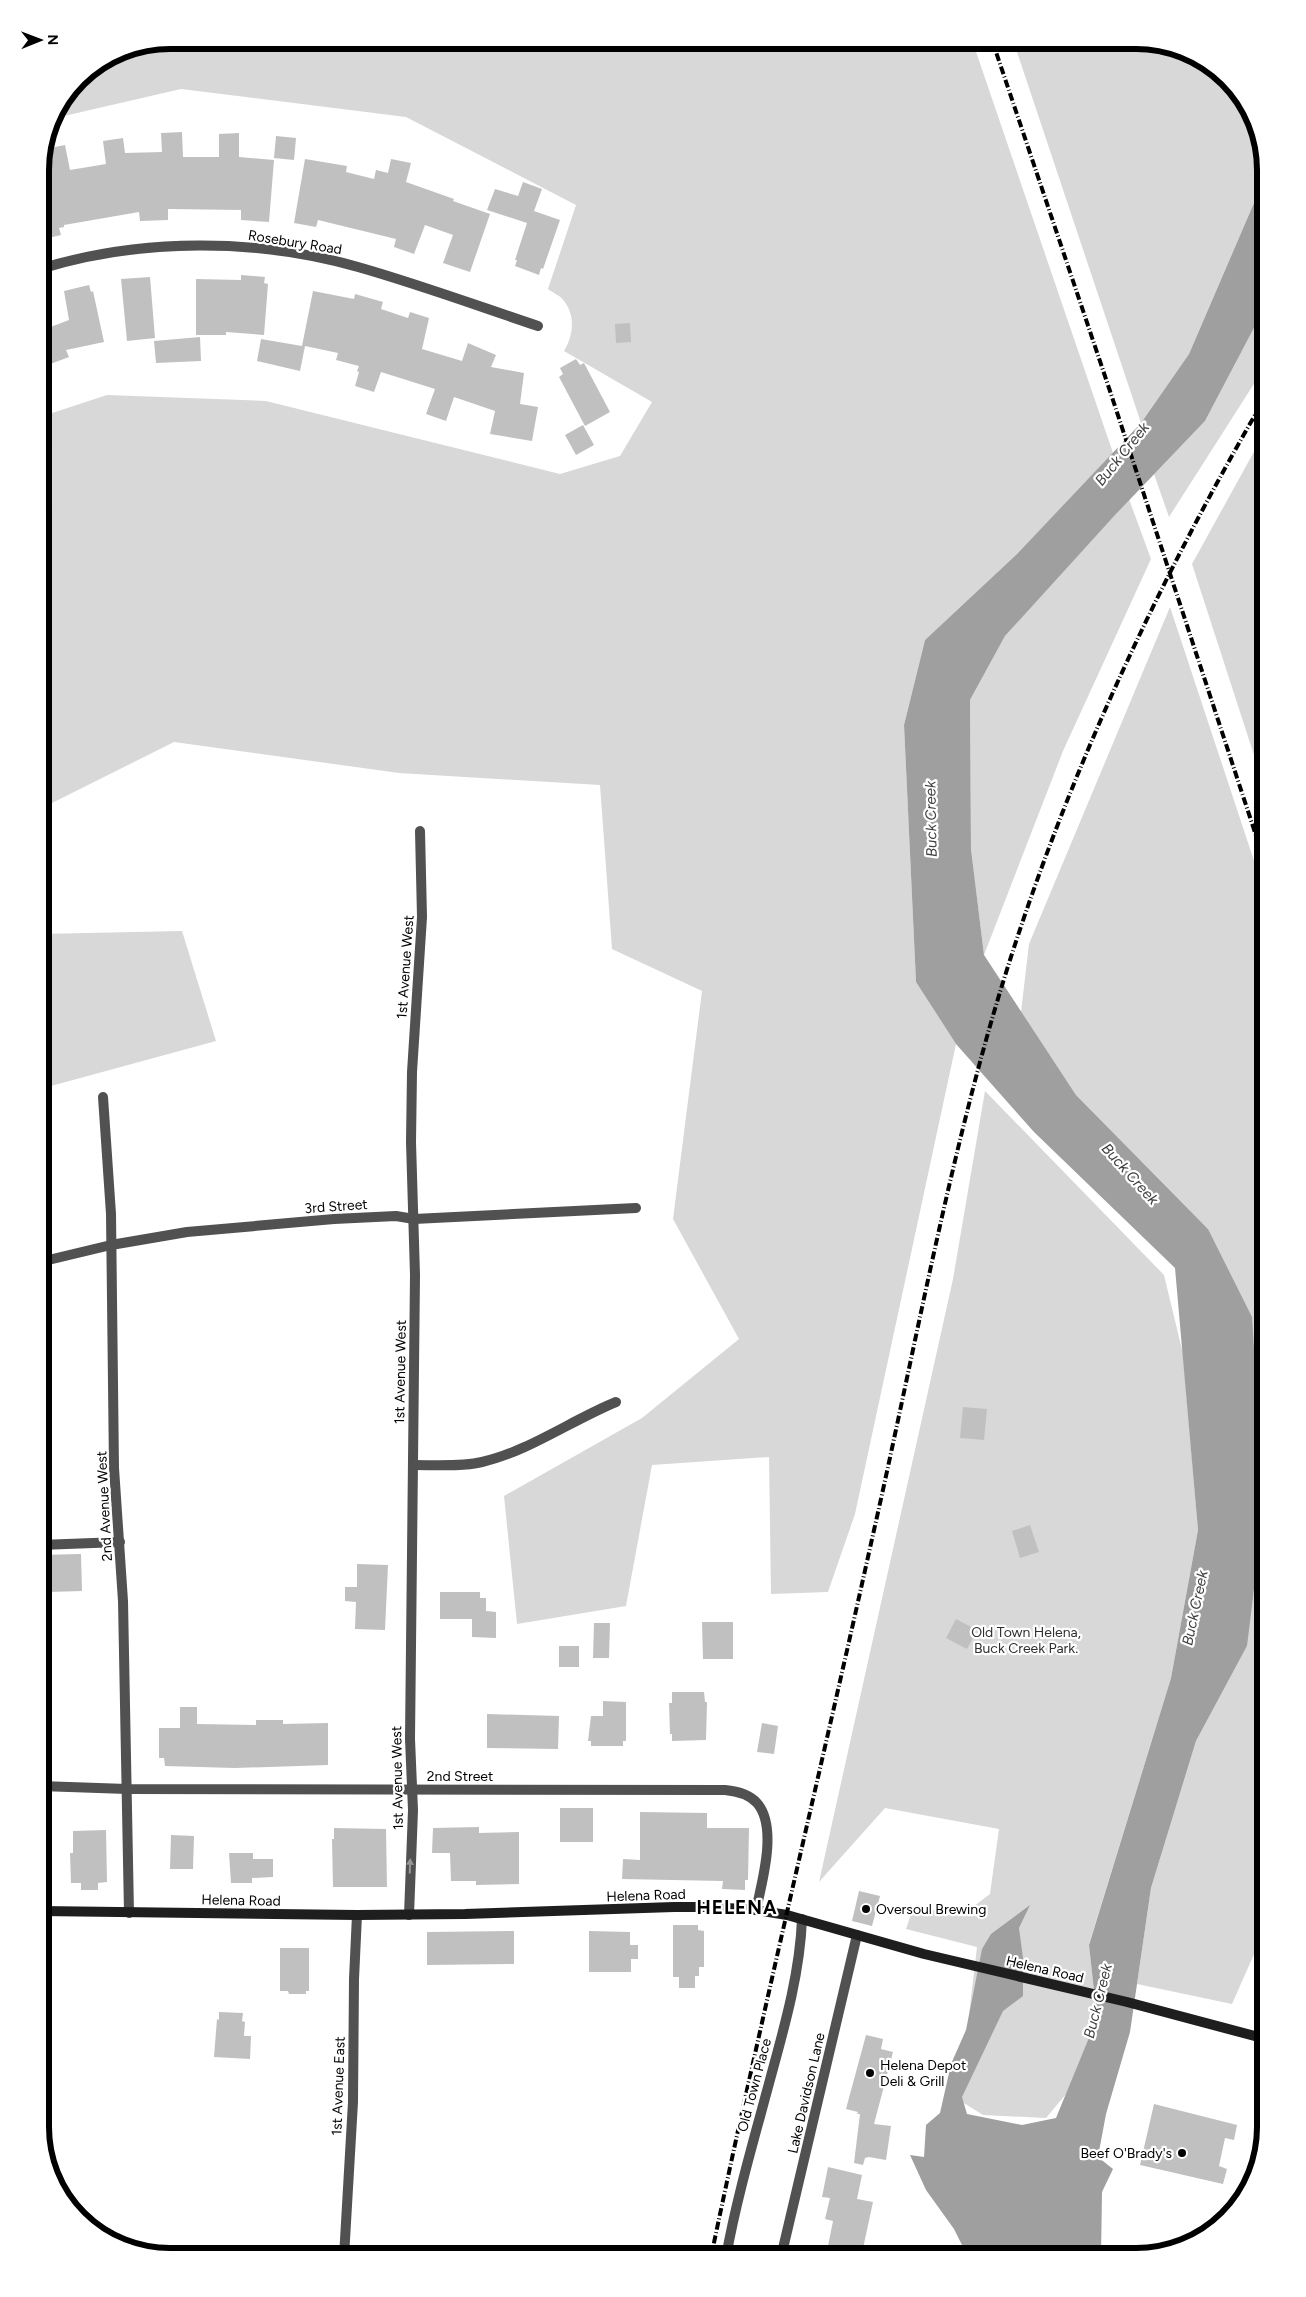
<svg xmlns="http://www.w3.org/2000/svg" width="1306" height="2297" viewBox="0 0 1306 2297" font-family="Figtree,sans-serif">
  <style>
    .green { fill: #d8d8d8 }
    .water { fill: #9f9f9f }
    .building { fill: #c0c0c0 }
    .lines { fill: none; stroke-linecap: round; stroke-linejoin: round }
    .street { stroke: #515151; stroke-width: 10 }
    .secondary { stroke: #1e1e1e; stroke-width: 10 }
    .rail { stroke: #000; stroke-width: 4; stroke-dasharray: 8 2.5 1 2.5; stroke-linecap: butt }
    .oneway { fill: #979797 }
    .poi-dot { fill: #000; stroke: #fff; stroke-width: 2 }
    .labels { text-anchor: middle; stroke-width: 4.5; stroke-linejoin: round; paint-order: stroke }
    .street-label { font-size: 14px; fill: #000; stroke: #fff }
    .park-label { font-size: 14px; fill: #2f2f2f; stroke: #fff }
    .poi-label { font-size: 14px; fill: #000; stroke: #fff; text-anchor: start }
    .water-label { font-size: 15px; font-style: italic; fill: #404040; stroke: #fff }
    .district-label { font-size: 19px; font-weight: bold; letter-spacing: 1px; fill: #000; stroke: #fff }
    .rim { fill: none; stroke: #000; stroke-width: 6 }
  </style>
  <rect width="100%" height="100%" fill="#fff"/>
  <g class="green">
    <path d="M170 40H972L1113 453 1017 554 925 640 904 725 916 982 956 1044 855 1514 828 1592 771 1594 769 1457 652 1465 626 1606 517 1624 504 1496 642 1418 739 1339 673 1219 702 991 612 949 600 785 399 773 174 742 40 809V417L107 395 266 401 560 474 620 456 652 402 564 351C573 336 576 316 564 301 561 296 553 293 548 289L576 205 406 117 181 89 51 119 78 78 120 50Z"/>
    <path d="M1013 40H1145L1209 62 1253 113 1266 175 1189 354 1141 423Z"/>
    <path d="M1266 305V365L1169 517 1154 474 1205 421Z"/>
    <path d="M1266 430V792L1192 564Z"/>
    <path d="M1129 499 1151 559 1063 751 984 955 971 849 970 700 1005 636Z"/>
    <path d="M1170 607 1266 897V1927L1232 2004 1137 1984 1151 1888 1196 1741 1247 1646 1208 1229 1076 1095 1021 1012 1029 944Z"/>
    <path d="M182 931 216 1041 40 1089V934Z"/>
    <path d="M985 1091 1164 1275 1183 1354 1198 1530 1171 1678 1089 1944 1097 2018 1066 2094 1046 2118 983 2115 959 2100 977 1947 906 1929 913 1908 965 1913 990 1894 999 1829 885 1808 819 1882 953 1279Z"/>
  </g>
  <path class="water" d="M1266 175V305L1205 421 1115 515 1005 636 970 700 971 849 984 955 1076 1095 1208 1229 1252 1317 1264 1507 1247 1646 1196 1741 1151 1888 1130 2032 1106 2114 1098 2157 1113 2169 1102 2192 1101 2257H968L954 2229 926 2190 910 2155 924 2157 926 2125 940 2113 951 2064 966 2030 982 1949 991 1934 1030 1905 1019 1928 1023 1958V1996L1003 2011 962 2097 967 2114 1022 2125 1056 2118 1097 2018 1089 1945 1171 1678 1198 1530 1175 1268 1034 1132 956 1044 916 982 904 725 925 640 1017 554 1141 423 1189 354Z"/>
  <g class="building">
    <path d="M182 132 183 157H219V134L239 133V157L274 160 269 222 241 220V210L168 209V220L140 221 139 212 64 225V227L59 228 61 235 44 239 40 226V176L50 174 45 149 65 145 70 170 106 164 103 141 123 138 125 153 162 152 161 133Z"/>
    <path d="M276 136 296 138 294 160 274 158Z"/>
    <path d="M305 159 347 166 346 172 374 179 376 170 388 173 391 159 411 163 406 182 454 199 453 201 490 214 470 272 443 263 453 235 425 225 414 254 394 247 396 239 318 220 316 227 294 223Z"/>
    <path d="M523 182 542 189 534 211 560 220 543 269 541 268 539 275 515 266 517 260H515L527 223 487 210 495 189 518 196Z"/>
    <path d="M241 275 265 277 264 283 268 284 264 335 226 332V335H196V279L241 280Z"/>
    <path d="M150 277 155 338 127 341 121 279Z"/>
    <path d="M89 285 91 292 93 291 104 342 66 350 69 357 40 368V331L69 320 64 291Z"/>
    <path d="M313 291 354 299 355 294 383 302 381 309 408 318 410 312 429 318 422 349 462 361 468 343 496 355 491 367 524 373 520 404 538 407 532 441 490 434 495 411 454 397 446 421 426 414 435 389 381 372 374 392 355 386 359 372 357 371 359 366 336 360 338 353 305 346 300 371 257 361 261 339 302 346Z"/>
    <path d="M630 323 631 342 616 343 615 324Z"/>
    <path d="M200 337 201 361 156 363 154 341Z"/>
    <path d="M576 359 580 365 584 363 610 412 585 426 559 377 563 374 560 368Z"/>
    <path d="M583 425 594 445 576 455 565 435Z"/>
    <path d="M963 1407 987 1409 984 1440 960 1438Z"/>
    <path d="M1030 1525 1039 1552 1020 1558 1012 1531Z"/>
    <path d="M81 1554 82 1591 48 1592V1584L40 1585V1555Z"/>
    <path d="M357 1564 388 1565 385 1630 355 1629 356 1602 345 1601V1587H357Z"/>
    <path d="M440 1592H480V1598H486V1611L496 1612V1638L472 1637V1619H440Z"/>
    <path d="M956 1619 977 1630 967 1649 946 1638Z"/>
    <path d="M702 1622H733V1659H703Z"/>
    <path d="M594 1623H610L609 1658H593Z"/>
    <rect x="559" y="1646" width="20" height="21"/>
    <path d="M672 1692H704L705 1702H707L706 1740 672 1741V1734H670L669 1703H672Z"/>
    <path d="M603 1701 626 1702V1741H623V1746H591V1741H588L591 1716H603Z"/>
    <path d="M180 1707H197V1724L256 1725V1720H283V1724L328 1723V1765L235 1768 165 1766 164 1758H159V1728H180Z"/>
    <path d="M487 1714 559 1716 558 1749 487 1748Z"/>
    <path d="M762 1723 778 1726 774 1754 757 1752Z"/>
    <rect x="560" y="1808" width="33" height="34"/>
    <path d="M640 1812 707 1813V1828H749L748 1880H745V1890L722 1889 723 1881 622 1879 623 1859 640 1860Z"/>
    <path d="M479 1827V1833L519 1832V1884L476 1885V1881H451L450 1853H432L433 1828Z"/>
    <path d="M334 1828 386 1829 387 1887H333L332 1839H334Z"/>
    <path d="M106 1830 107 1882 98 1883V1890H81V1883H71L70 1853H73V1831Z"/>
    <path d="M171 1835 194 1836 193 1869H170Z"/>
    <path d="M229 1853H253V1859H273V1877L252 1878V1883H231Z"/>
    <path d="M859 1891 880 1896 872 1926 852 1921Z"/>
    <path d="M673 1925H698V1930L704 1931V1967H699V1976H695V1988H679V1977H673Z"/>
    <path d="M514 1931V1964L427 1965V1932Z"/>
    <path d="M589 1931 630 1932V1945H638V1959H631V1972H589Z"/>
    <path d="M280 1948H309V1991H306V1994H289L288 1991H280Z"/>
    <path d="M219 2012 243 2013 242 2021 245 2022 244 2036H251L250 2059 214 2057 217 2019 219 2020Z"/>
    <path d="M866 2035 883 2039 881 2049 893 2052 874 2124 891 2126 886 2160 869 2157 865 2158 863 2165 854 2163 860 2114H857L858 2112 846 2109Z"/>
    <path d="M1154 2104 1237 2125 1234 2140 1225 2138 1219 2166 1227 2169 1223 2184 1140 2165Z"/>
    <path d="M828 2167 862 2175 857 2199 873 2202 862 2253 828 2246 833 2221 825 2219 830 2198 822 2197Z"/>
  </g>
  <g class="lines">
    <g class="street">
      <path d="M40 269C140 238 257 238 358 267 418 284 478 306 538 326"/>
      <path d="M103 1097 111 1214 114 1468 123 1601 129 1913"/>
      <path d="M40 1262 111 1245 187 1232 334 1219 396 1216 414 1219 636 1208"/>
      <path d="M413 1465C436 1465 460 1467 482 1462 527 1452 572 1420 616 1402"/>
      <path d="M40 1545 120 1542"/>
      <path d="M40 1786 127 1789 725 1790C736 1791 749 1794 757 1803 778 1827 762 1882 756 1910"/>
      <path d="M409 1915 413 1810 410 1739 415 1275 411 1142 412 1072 422 917 420 831"/>
      <path d="M344 2257 353 2102 354 1979 357 1915"/>
      <path d="M726 2257C737 2196 755 2136 771 2076 785 2025 800 1972 802 1919"/>
      <path d="M781 2257 857 1935"/>
    </g>
    <path class="secondary" d="M40 1911 357 1915 465 1914 674 1907H713L756 1910 787 1915 924 1954 1127 2002 1266 2039"/>
    <g class="rail">
      <path d="M992 40 1110 391 1266 866"/>
      <path d="M711 2257C761 2017 819 1778 872 1539 909 1376 939 1212 983 1051 1046 821 1146 602 1266 396"/>
    </g>
  </g>
  <defs><path id="oneway-solid" d="M-6-.8H1V-3.2L6.5 0L1 3.2V.8H-6Z" transform="scale(1.25)"/></defs>
  <use class="oneway" href="#oneway-solid" transform="translate(410 1866) rotate(-88)"/>
  <g class="poi-dot">
    <circle cx="866" cy="1909" r="5"/>
    <circle cx="870" cy="2073" r="5"/>
    <circle cx="1182" cy="2153" r="5"/>
  </g>
  <g class="labels">
    <g class="street-label">
      <text transform="translate(295 242) rotate(9)" y="5">Rosebury Road</text>
      <text transform="translate(405 967) rotate(-86)" y="5">1st Avenue West</text>
      <text transform="translate(336 1206) rotate(-4)" y="5">3rd Street</text>
      <text transform="translate(400 1372) rotate(-89)" y="5">1st Avenue West</text>
      <text transform="translate(104 1506) rotate(-93)" y="5">2nd Avenue West</text>
      <text x="460" y="1781">2nd Street</text>
      <text transform="translate(397 1778) rotate(-91)" y="5">1st Avenue West</text>
      <text transform="translate(646 1895) rotate(-2)" y="5">Helena Road</text>
      <text transform="translate(241 1900) rotate(1)" y="5">Helena Road</text>
      <text transform="translate(1045 1969) rotate(13)" y="5">Helena Road</text>
      <text transform="translate(754 2085) rotate(-75)" y="5">Old Town Place</text>
      <text transform="translate(338 2086) rotate(-88)" y="5">1st Avenue East</text>
      <text transform="translate(806 2093) rotate(-77)" y="5">Lake Davidson Lane</text>
    </g>
    <g class="park-label">
      <text x="1026" y="1637">Old Town Helena,<tspan x="1026" dy="16">Buck Creek Park.</tspan></text>
    </g>
    <g class="poi-label">
      <text x="876" y="1914">Oversoul Brewing</text>
      <text x="880" y="2070">Helena Depot<tspan x="880" dy="16">Deli &amp; Grill</tspan></text>
      <text x="1172" y="2158" text-anchor="end">Beef O'Brady's</text>
    </g>
    <g class="water-label">
      <text transform="translate(1122 454) rotate(-51)" y="5">Buck Creek</text>
      <text transform="translate(931 819) rotate(-91)" y="5">Buck Creek</text>
      <text transform="translate(1130 1174) rotate(48)" y="5">Buck Creek</text>
      <text transform="translate(1195 1608) rotate(-78)" y="5">Buck Creek</text>
      <text transform="translate(1098 2001) rotate(-76)" y="5">Buck Creek</text>
    </g>
    <g class="district-label">
      <text x="737" y="1914">HELENA</text>
    </g>
  </g>
  <path d="M0 0H1306V2297H0ZM170 49H1136A121 121 0 0 1 1257 170V2127A121 121 0 0 1 1136 2248H170A121 121 0 0 1 49 2127V170A121 121 0 0 1 170 49Z" fill="#fff" fill-rule="evenodd"/>
  <path class="rim" d="M170 49H1136A121 121 0 0 1 1257 170V2127A121 121 0 0 1 1136 2248H170A121 121 0 0 1 49 2127V170A121 121 0 0 1 170 49Z"/>
  <g transform="translate(40 40) rotate(89)" stroke="#ffffff" stroke-width="4" paint-order="stroke">
  <path d="M0-4L9 19L0 12L-9 19Z" fill="#000000"/>
  <text y="-8" font-size="14" font-weight="bold" text-anchor="middle" fill="#000000">N</text>
  </g>
</svg>
